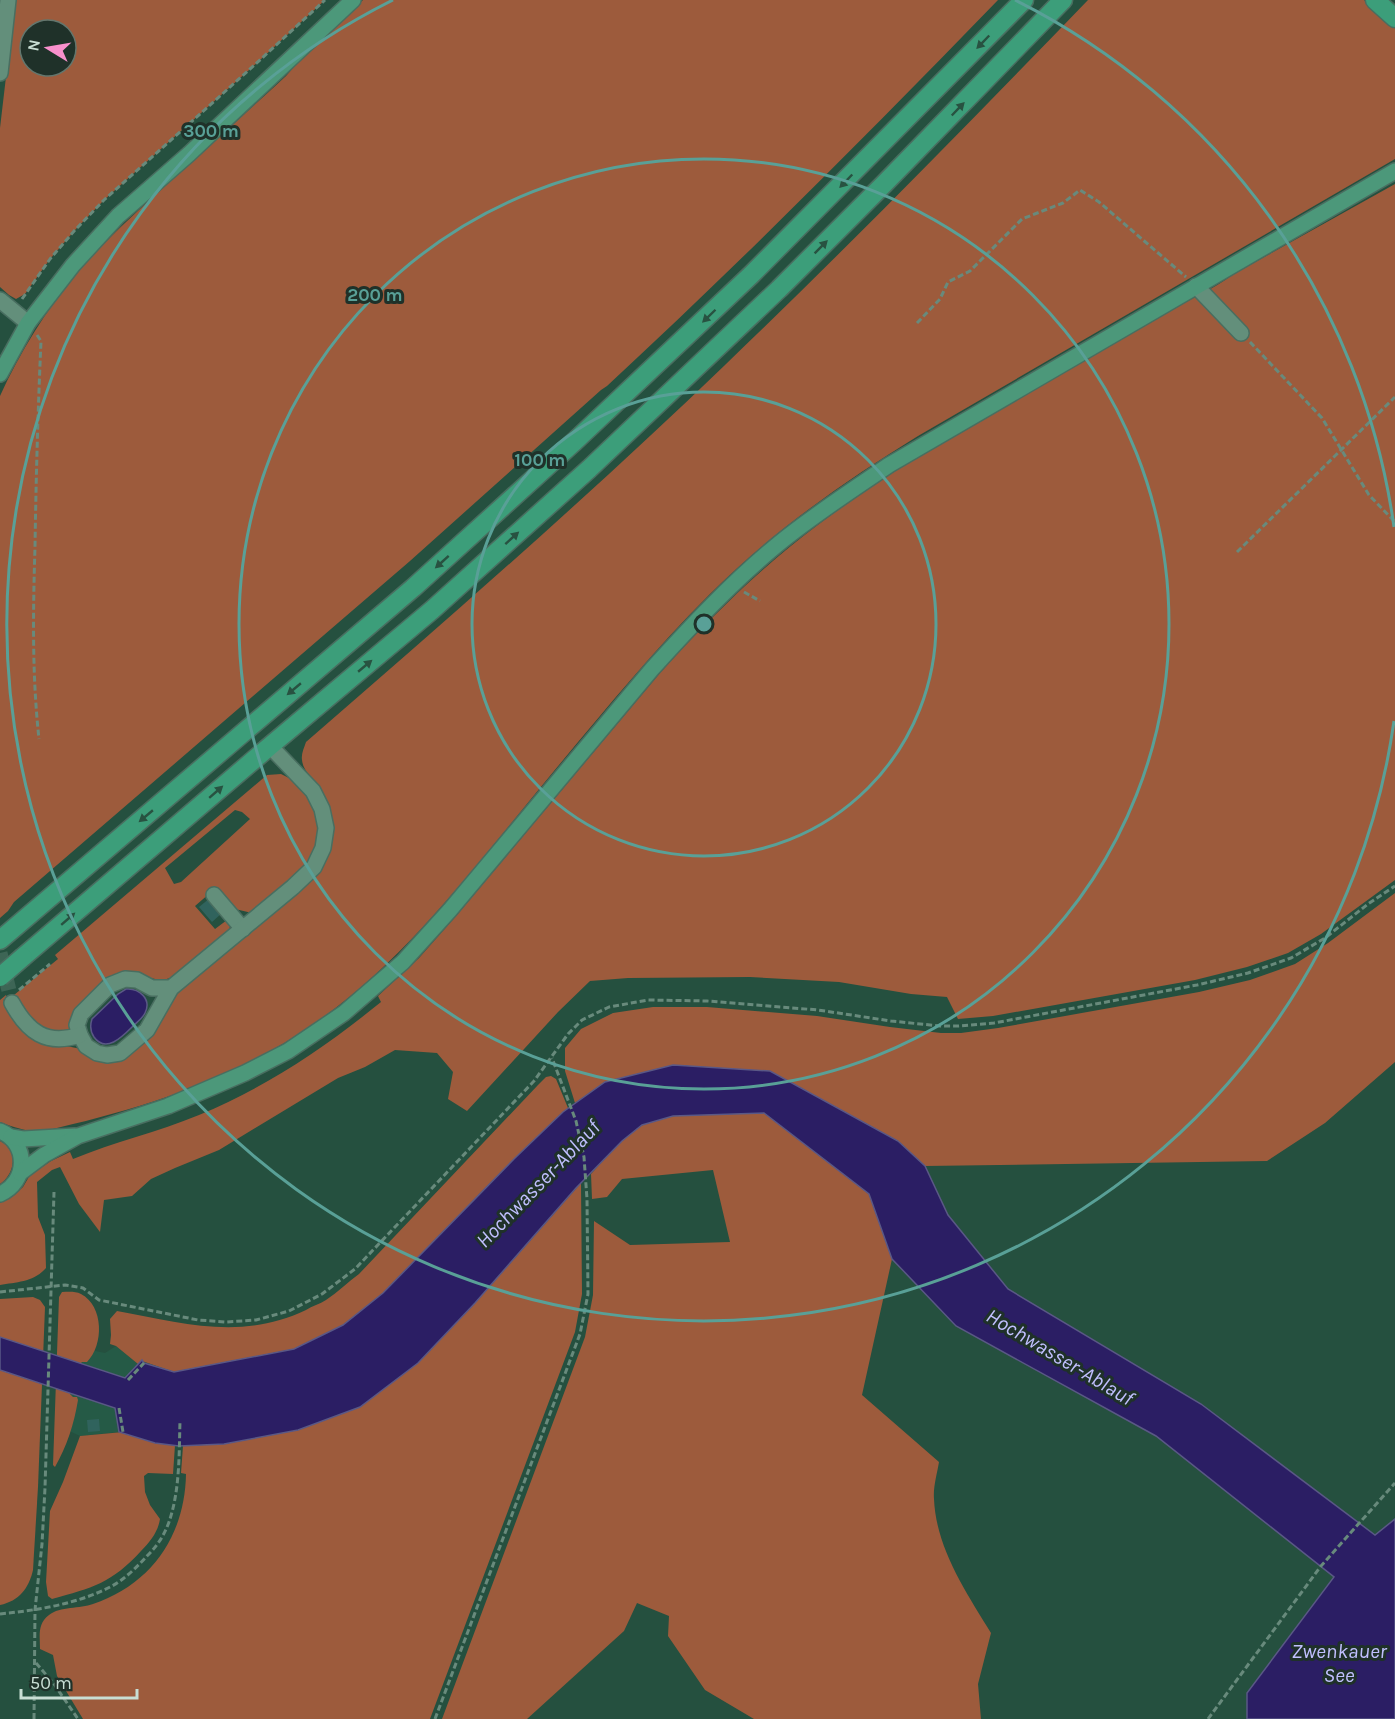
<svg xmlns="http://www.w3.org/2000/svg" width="1395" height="1719" viewBox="0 0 1395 1719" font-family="Karla,sans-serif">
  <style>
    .built { fill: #255a46 }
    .green { fill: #9d5b3c; fill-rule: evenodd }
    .water { fill: #2b1e64; stroke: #5a5886; stroke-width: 1.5 }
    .building { fill: #30635d }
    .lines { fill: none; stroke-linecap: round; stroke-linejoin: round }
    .minor-tunnel { stroke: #3d6555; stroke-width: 15; stroke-dasharray: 15 8; stroke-linecap: butt }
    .minor-casing { stroke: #496e60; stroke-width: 18 }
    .major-casing { stroke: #496e60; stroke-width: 18 }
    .highway-casing { stroke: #496e60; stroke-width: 21 }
    .path { stroke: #688a7c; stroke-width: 3; stroke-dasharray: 6 3; stroke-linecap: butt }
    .minor { stroke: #638f7b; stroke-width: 15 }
    .major { stroke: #4c987a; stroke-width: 15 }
    .highway { stroke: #3c9e7a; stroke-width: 18 }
    .highway-bridge-casing { stroke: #496e60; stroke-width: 21; stroke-linecap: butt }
    .highway-bridge { stroke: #3c9e7a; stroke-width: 18 }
    .oneway { fill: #285241 }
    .ring { fill: none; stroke: #59a097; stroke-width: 3 }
    .labels { text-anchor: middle; stroke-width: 6; stroke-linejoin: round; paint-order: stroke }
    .water-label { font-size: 21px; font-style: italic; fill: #c0bffe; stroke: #1f3129 }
    .centre { fill: #59a097; stroke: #1f3129; stroke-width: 3 }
    .ring-label { font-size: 18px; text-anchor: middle; font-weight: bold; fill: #59a097; stroke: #1f3129; stroke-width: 6; stroke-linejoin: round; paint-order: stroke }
  </style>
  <rect width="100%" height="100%" fill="#25503f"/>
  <path class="built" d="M116 1346 138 1364 125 1378 115 1408 119 1432 80 1436 67 1430 68 1393 78 1362 91 1350 105 1353Z"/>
  <g class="green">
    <path d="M15 0H325L249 70 104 200 75 230 50 259 25 294 16 299 9 295 0 287V128ZM30 30H66V66H30Z"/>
    <path d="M363 0H998C870 132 741 262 607 386L601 390 410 561 14 902 8 911 0 918V396C20 352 46 310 77 273 105 240 137 212 168 183 207 148 247 112 286 76L300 60Z"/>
    <path d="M1088 0H1364L1395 28V159L918 436C843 482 772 532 709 595 654 650 604 711 554 771 480 860 410 957 314 1024 231 1081 142 1109 44 1131 27 1132 16 1128 0 1122V1000L6 995 14 1018 47 1042 81 1049 114 1061 175 991 318 874C337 848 338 813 319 787 313 779 303 771 302 760 301 754 304 748 306 742 448 619 590 495 725 365 849 246 969 123 1088 0Z"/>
    <path d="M1395 184V880L1321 934 1288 953 1247 967 1195 980 993 1016 958 1019 947 997 911 994 839 982 750 977 628 978 590 981 558 1012 467 1111 448 1099 453 1072 437 1053 395 1050 365 1067 338 1078 219 1150 175 1168 151 1179 132 1196 104 1200 100 1232 79 1204 60 1167 52 1170 37 1182 38 1217 45 1235 46 1268C34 1282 17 1282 0 1285V1203L13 1196 23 1187 30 1175 51 1161 70 1152 73 1159C114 1142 158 1132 199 1115 268 1086 323 1049 381 1002L378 996 419 958 456 916 660 673C709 619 760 568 819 524 893 467 978 422 1059 375 1098 352 1138 330 1177 307 1196 296 1215 288 1232 275Z"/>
    <path d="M281 774 299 783 311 798 317 812 320 828 317 846 308 863 252 913 235 909 217 887 195 906 215 929 227 920 230 926 229 933 173 977C167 979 161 981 155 979 138 975 128 966 110 977 94 987 78 1035 57 1034 54 1034 51 1032 48 1031 29 1024 23 1013 14 995L58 959 55 955 267 775ZM235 810 242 812 250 819 181 882 174 884 165 868Z"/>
    <path d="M1395 893V1062L1325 1123 1267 1161 925 1166 898 1141 769 1071 605 1082 575 1103 565 1071V1048L581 1029 613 1013 653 1007H707L817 1016 890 1027 941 1033H961L998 1028 1199 992 1250 980 1295 964 1328 943Z"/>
    <path d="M551 1076 556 1079 568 1108 514 1159 383 1293 343 1325 294 1349 174 1372 142 1361 138 1364 116 1346 110 1344 111 1335 110 1319 117 1311C183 1323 241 1341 306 1310 312 1306 320 1304 326 1300 338 1292 348 1282 359 1274L538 1085 546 1077Z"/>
    <path d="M764 1113 869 1194 892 1259 862 1395 939 1462C937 1474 933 1487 934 1499 936 1548 966 1592 991 1633L978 1684 981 1719H754L705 1690 668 1636 669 1616 637 1603 624 1631 527 1719H442L585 1337 593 1295 594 1221 630 1245 730 1242 713 1170 622 1179 607 1197 592 1199 591 1174C606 1158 622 1137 641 1126 667 1110 733 1114 764 1113Z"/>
    <path d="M0 1141C19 1150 15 1174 0 1184Z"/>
    <path d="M581 1183 582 1294 575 1332 430 1719H83L57 1676 53 1655 40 1649C40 1636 37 1624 49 1615 60 1606 80 1609 93 1604 152 1584 185 1535 186 1474L181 1473 183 1446 224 1444 298 1430 418 1363 475 1303Z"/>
    <path d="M62 1292C68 1292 75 1291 81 1294 104 1306 104 1345 87 1362H82L79 1365 70 1394 73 1397H77L78 1400C74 1424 67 1446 55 1467L53 1465 59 1297Z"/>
    <path d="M33 1297 40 1300 45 1307 38 1487 33 1570C29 1588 19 1601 0 1605V1299Z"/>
    <path d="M123 1432 155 1443 175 1445 173 1474 148 1473 144 1476 145 1492 150 1505 160 1519C158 1532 150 1542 141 1551 112 1583 92 1588 52 1599L48 1596 46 1582 50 1511 63 1482 80 1436Z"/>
  </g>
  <g class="water">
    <path d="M126 989C139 988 152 999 145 1013 143 1018 137 1022 133 1026 123 1036 106 1054 94 1037 90 1031 90 1025 92 1019L118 994Z"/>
    <path d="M673 1065 770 1071 898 1141 925 1166 948 1215 1008 1289 1201 1404 1375 1535 1395 1519V1719H1247V1693L1334 1577 1156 1436 956 1326 892 1259 869 1194 764 1113 673 1116 642 1125 622 1141 576 1188 475 1303 418 1363 360 1407 298 1430 224 1444 179 1446 155 1443 119 1432 115 1408 0 1370V1337L125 1378 142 1360 144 1363 174 1372 294 1349 343 1325 383 1293 514 1159 563 1112 605 1082Z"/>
  </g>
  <g class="building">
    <path d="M210 898 222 913 212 922 199 907Z"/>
    <path d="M99 1419 100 1431 88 1432 87 1420Z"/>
  </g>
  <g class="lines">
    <path class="minor-tunnel" d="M0 953 12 1003"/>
    <defs>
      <g id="minor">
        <path d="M0 73 8 0"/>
        <path d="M1196 286 1241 333"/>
        <path d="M0 300 28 323"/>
        <path d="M214 895 243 929"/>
        <path d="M171 988 147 1030 120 1053 107 1055 97 1053 86 1046 80 1035 77 1025 81 1014 110 985 125 979 137 980 152 988H171L293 887 314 867 323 848 326 828 322 809 313 791 270 746"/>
        <path d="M12 1003C28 1032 46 1046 80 1035"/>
      </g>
      <g id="major">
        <path d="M0 374 28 323 73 265 118 216 189 154 353 0"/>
        <path d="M0 1131C29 1143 28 1182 0 1194"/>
        <path d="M11 1137 23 1139 75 1136"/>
        <path d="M20 1173 44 1155 78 1136 168 1106 245 1073 288 1051 344 1013 403 962 450 910 652 669C691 626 732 582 777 545 812 516 851 491 889 465L1395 171"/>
      </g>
      <g id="highway">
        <path d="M1375 0 1395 18"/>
        <path d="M0 940 413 588 574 442 751 275 1024 0"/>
        <path d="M23 957 270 746 432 610 589 469 779 289 884 184 1063 0"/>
      </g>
    </defs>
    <use href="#minor" class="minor-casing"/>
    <use href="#major" class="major-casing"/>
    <use href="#highway" class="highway-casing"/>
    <g class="path">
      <path d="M22 299 50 259 75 230 104 200 249 70 325 0"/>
      <path d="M917 323 940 299 948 282 970 271 1022 219 1063 203 1080 190 1099 202 1186 277"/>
      <path d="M37 335 41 341C38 409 36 478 35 547 33 611 32 675 39 739"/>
      <path d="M1250 342 1322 418 1369 495 1395 522"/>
      <path d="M1237 552 1395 397"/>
      <path d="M744 592 760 601"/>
      <path d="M19 990 50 964"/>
      <path d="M0 1292 65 1285 83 1288 99 1300 198 1320 226 1322 256 1320 289 1311 322 1294 355 1269 534 1081 568 1034 582 1020 609 1007 648 1000 707 1001 818 1010 891 1021 940 1026H959L994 1023 1197 985 1248 973 1291 958 1325 938 1368 904 1395 886"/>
      <path d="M128 1380 144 1363"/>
      <path d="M119 1408 123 1432"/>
      <path d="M0 1614C38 1610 78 1604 112 1586 125 1579 137 1567 147 1556 157 1546 164 1536 169 1522 180 1490 179 1454 180 1421"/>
      <path d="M36 1663 54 1684 78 1719"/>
      <path d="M34 1719 35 1610 42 1544 45 1488 54 1192"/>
      <path d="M435 1719 580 1334 588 1294 587 1199 584 1157 576 1121 552 1058"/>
      <path d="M1208 1719 1321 1566 1395 1483"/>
    </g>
    <use href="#minor" class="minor"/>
    <use href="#major" class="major"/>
    <use href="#highway" class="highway"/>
    <defs>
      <path id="highway-bridge" d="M0 977 23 957"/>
    </defs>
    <use href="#highway-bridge" class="highway-bridge-casing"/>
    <use href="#highway-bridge" class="highway-bridge"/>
  </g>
  <defs><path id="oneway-solid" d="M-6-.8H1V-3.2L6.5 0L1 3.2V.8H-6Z" transform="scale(1.5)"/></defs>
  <g class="oneway">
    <use href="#oneway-solid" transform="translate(983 42) rotate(134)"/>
    <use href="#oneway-solid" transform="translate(958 109) rotate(-46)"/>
    <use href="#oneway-solid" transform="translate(846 181) rotate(134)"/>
    <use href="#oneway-solid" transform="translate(821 247) rotate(-45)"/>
    <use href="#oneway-solid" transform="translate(709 316) rotate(136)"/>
    <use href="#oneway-solid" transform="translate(512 538) rotate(-42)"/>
    <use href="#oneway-solid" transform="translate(442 562) rotate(138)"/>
    <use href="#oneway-solid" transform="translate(365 666) rotate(-40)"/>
    <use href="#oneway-solid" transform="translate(294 689) rotate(140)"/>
    <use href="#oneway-solid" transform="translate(216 792) rotate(-41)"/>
    <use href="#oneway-solid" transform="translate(146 816) rotate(140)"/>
    <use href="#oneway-solid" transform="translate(68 919) rotate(-41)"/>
  </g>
  <g class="ring">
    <circle cx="704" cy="624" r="232"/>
    <circle cx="704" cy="624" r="465"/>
    <path d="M1394 721A697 697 0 1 1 393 0M1015 0A697 697 0 0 1 1394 527"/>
  </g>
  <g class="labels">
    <g class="water-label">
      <text transform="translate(538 1184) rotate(-46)" y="7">Hochwasser-Ablauf</text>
      <text transform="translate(1060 1357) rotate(31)" y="7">Hochwasser-Ablauf</text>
      <text x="1339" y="1658">Zwenkauer<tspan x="1339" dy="24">See</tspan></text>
    </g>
  </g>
  <circle cx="704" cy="624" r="9" class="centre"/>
  <g class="ring-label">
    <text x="211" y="137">300 m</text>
    <text x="375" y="301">200 m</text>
    <text x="540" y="466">100 m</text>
  </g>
  <g transform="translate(48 48) rotate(281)"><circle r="28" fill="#1f3129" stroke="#63766d" stroke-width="1.5"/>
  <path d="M0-4.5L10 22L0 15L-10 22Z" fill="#f890cc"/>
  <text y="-9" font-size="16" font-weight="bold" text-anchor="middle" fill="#c8ded4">N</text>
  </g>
  <path d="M21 1689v9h116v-9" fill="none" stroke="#c8ded4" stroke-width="3"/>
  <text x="30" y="1689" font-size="18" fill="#c8ded4" stroke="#1f3129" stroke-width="4.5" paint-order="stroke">50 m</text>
</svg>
